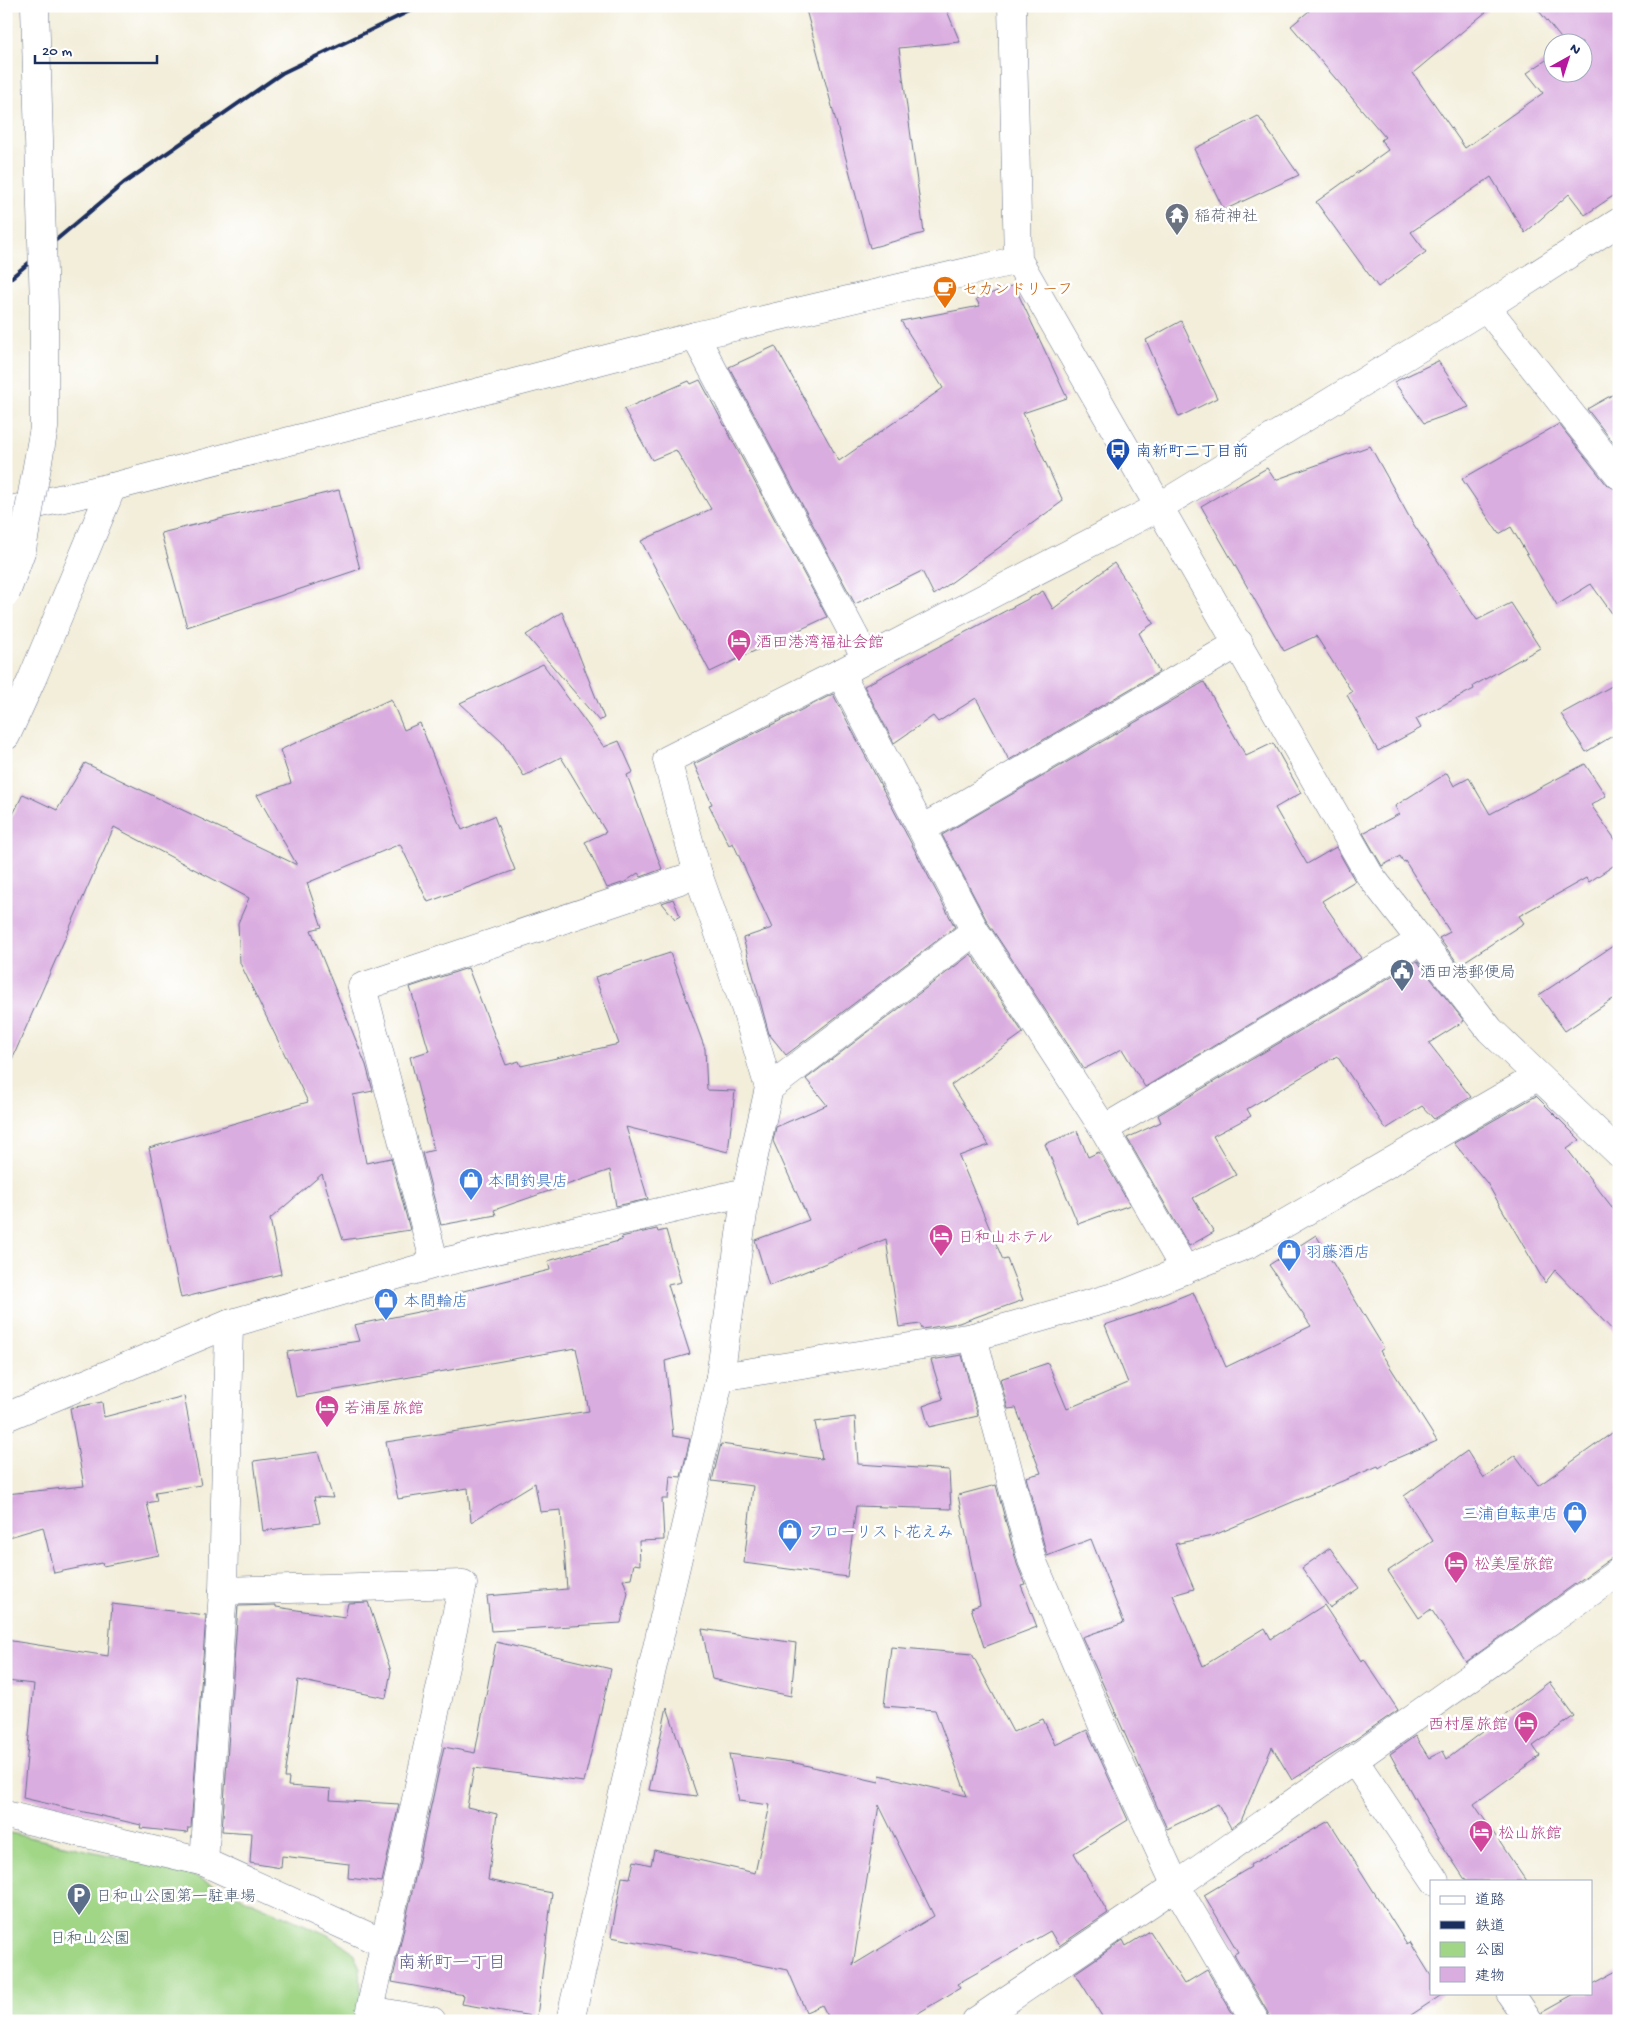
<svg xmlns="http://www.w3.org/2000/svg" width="1625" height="2027" viewBox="0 0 1625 2027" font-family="'Gochi Hand','Klee One',sans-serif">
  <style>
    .green { fill: #a1d687; stroke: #5e8272 }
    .building { fill: #daade0; fill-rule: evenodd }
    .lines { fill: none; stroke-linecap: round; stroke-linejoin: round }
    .minor-casing { stroke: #677289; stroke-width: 29 }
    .path { stroke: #677289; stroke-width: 3; stroke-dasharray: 1 4; stroke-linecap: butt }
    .minor { stroke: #fff; stroke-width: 28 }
    .rail { stroke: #1b2f5e; stroke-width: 4 }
    .minor-bridge-casing { stroke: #677289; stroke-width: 29; stroke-linecap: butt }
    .minor-bridge { stroke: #fff; stroke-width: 28 }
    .labels { text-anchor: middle; stroke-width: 5; stroke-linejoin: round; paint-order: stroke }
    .worship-label { font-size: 16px; fill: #5b616d; stroke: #fff; text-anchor: start }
    .food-label { font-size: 16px; fill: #c56008; stroke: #fff; text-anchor: start }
    .transit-label { font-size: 16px; fill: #164399; stroke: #fff; text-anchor: start }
    .hotel-label { font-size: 16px; fill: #b23c85; stroke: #fff; text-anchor: start }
    .service-label { font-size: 16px; fill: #4e5e75; stroke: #fff; text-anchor: start }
    .shop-label { font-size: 16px; fill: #366cbe; stroke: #fff; text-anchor: start }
    .park-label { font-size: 16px; fill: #43616a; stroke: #fff }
    .neighbourhood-label { font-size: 18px; fill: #5e5b8c; stroke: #fff }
  </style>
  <rect width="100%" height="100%" fill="#fff"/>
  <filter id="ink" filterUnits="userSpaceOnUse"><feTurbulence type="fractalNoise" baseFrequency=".02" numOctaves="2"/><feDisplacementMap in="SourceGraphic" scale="10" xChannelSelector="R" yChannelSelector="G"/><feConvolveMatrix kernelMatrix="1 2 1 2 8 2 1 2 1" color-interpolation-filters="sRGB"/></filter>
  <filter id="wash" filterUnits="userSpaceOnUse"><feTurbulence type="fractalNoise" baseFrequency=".0096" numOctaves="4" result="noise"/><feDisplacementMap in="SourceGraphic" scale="20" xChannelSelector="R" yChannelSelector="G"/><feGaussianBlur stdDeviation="1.12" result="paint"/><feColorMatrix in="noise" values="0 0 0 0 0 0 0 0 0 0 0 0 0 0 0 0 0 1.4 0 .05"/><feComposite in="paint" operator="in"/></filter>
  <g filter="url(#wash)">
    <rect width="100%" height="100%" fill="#f3eeda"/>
    <path class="green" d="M6 1832 184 1872 328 1935 352 1951 360 1968 362 2021H6Z"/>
    <g id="blocks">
      <g class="building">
        <path d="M805 6H945L960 42 899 48 924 233 870 248Z"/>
        <path d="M1315 6H1493L1413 73 1465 148 1543 93 1527 73 1552 56V72H1582V42H1564L1535 6H1619V192L1585 215 1569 194 1525 233 1491 177 1411 232 1426 252 1378 287 1316 202 1388 150 1381 140 1385 137 1291 26Z"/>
        <path d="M1258 116 1299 175 1224 210 1194 149Z"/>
        <path d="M1014 285 1067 398 1023 413 1063 501 934 595 922 571 855 604 729 367 775 346 839 461 943 388 901 321 980 306 976 299Z"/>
        <path d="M1181 321 1217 398 1179 417 1146 340Z"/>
        <path d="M1438 361 1469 407 1424 423 1394 382Z"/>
        <path d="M700 380 827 617 710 672 641 541 711 509 676 450 652 460 624 409 689 381 691 384Z"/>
        <path d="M1619 391V450L1587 409Z"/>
        <path d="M1559 424 1607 485 1619 490V623L1591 584 1557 605 1511 527 1499 534 1462 479Z"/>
        <path d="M1370 446 1412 522 1477 620 1511 603 1540 648 1473 686 1474 689 1416 719 1421 728 1378 751 1347 695 1352 692 1316 636 1284 651 1201 506 1267 468 1275 480Z"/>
        <path d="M339 490 360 569 187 627 161 533Z"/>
        <path d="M1114 563 1154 623 1139 633 1159 672 1009 760 976 698 938 722 933 716 894 743 864 686 1043 591 1053 609Z"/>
        <path d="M562 612 604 718 599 721 526 635Z"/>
        <path d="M543 664 604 747 619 741 633 772 627 775 662 869 641 877 638 873 625 882 607 888 585 842 606 832 561 757 524 776 502 742 460 703Z"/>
        <path d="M1204 682 1246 756 1273 743 1301 793 1275 808 1307 864 1336 847 1355 881 1322 901 1361 958 1145 1087 1122 1049 1084 1069 988 923 942 835Z"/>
        <path d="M1619 682V732L1586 752 1561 714Z"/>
        <path d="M833 694 955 927 786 1055 769 1034 743 938 772 928 733 843 729 845 709 805 712 804 694 764Z"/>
        <path d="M391 699 404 730 420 723 462 830 494 816 515 870 428 902 400 844 307 883 322 927 311 930 366 1065 373 1091 353 1095 366 1163 391 1158 410 1230 343 1240 322 1174 270 1219 281 1274 181 1298 149 1148 308 1102 240 963 238 923 249 898 114 827 6 1073V829L23 794 57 810 85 763 297 865 257 795 291 783 280 750Z"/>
        <path d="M1585 764 1606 796 1591 805 1619 845V862L1589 882 1586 878 1519 916 1524 923 1459 965 1439 938 1450 932 1405 861 1403 862 1400 856 1382 866 1363 833 1399 814 1395 806 1447 773 1454 786 1469 778 1490 814Z"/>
        <path d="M673 899 680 916 675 919 662 903Z"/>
        <path d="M1619 942V995L1565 1031 1539 995Z"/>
        <path d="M670 953 705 1049 707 1090 735 1091 728 1152 626 1127 648 1199 616 1206 610 1170 494 1210 496 1215 441 1225 422 1153 434 1150 410 1057 429 1051 410 987 468 968 506 1065 519 1061 521 1066 619 1044 595 977Z"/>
        <path d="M971 954 1023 1033 951 1085 989 1145 959 1156 1003 1260 1007 1259 1023 1300 959 1323 922 1329 920 1324 899 1327 886 1239 769 1286 755 1240 809 1220 773 1141 776 1127 827 1105 806 1079Z"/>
        <path d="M1417 961 1464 1021 1429 1043 1471 1097 1434 1119 1422 1106 1386 1129 1337 1056 1247 1109 1251 1116 1213 1136 1236 1175 1193 1198 1214 1232 1189 1246 1127 1138 1161 1122 1158 1115Z"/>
        <path d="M1536 1096 1580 1140 1567 1149 1619 1216V1337L1555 1270 1545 1283 1487 1183 1454 1143Z"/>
        <path d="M1077 1131 1088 1157 1099 1152 1130 1205 1078 1224 1045 1144Z"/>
        <path d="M657 1229 658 1232 666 1230 681 1282 668 1285 690 1354 665 1361 673 1436 690 1439 681 1477 670 1476 668 1499H662L664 1540 639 1541 640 1565 634 1564 631 1578 623 1579 628 1593 621 1623 491 1631 487 1596 567 1589 561 1510 540 1512 535 1483 471 1522 468 1488 398 1499 386 1442 589 1411 576 1348 296 1397 287 1352 359 1341 354 1325 457 1304 455 1293 550 1270 548 1261 622 1240 621 1237Z"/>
        <path d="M1316 1235 1384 1348 1380 1351 1437 1441 1388 1462 1379 1468 1378 1466 1212 1536 1175 1544 1194 1589 1173 1595 1203 1666 1265 1628 1271 1639 1324 1605 1361 1661 1364 1659 1398 1710 1340 1750 1292 1780 1272 1747 1241 1821 1231 1828 1218 1804 1167 1829 1082 1637 1124 1623 1091 1539 1047 1556 1026 1477 1041 1473 1016 1408 1008 1409 1000 1379 1048 1363 1067 1409 1128 1383 1105 1325 1149 1310 1193 1292 1226 1367 1311 1326 1269 1265Z"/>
        <path d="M962 1355 978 1416 929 1427 923 1406 943 1399 931 1360Z"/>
        <path d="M184 1396 201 1485 155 1492 157 1501 147 1503 159 1555 103 1566 102 1563 54 1573 43 1527 6 1538V1494L84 1486 70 1408 102 1402 104 1417Z"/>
        <path d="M855 1417 858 1464 949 1470 951 1509 856 1506 847 1577 744 1563 753 1486 712 1481 721 1444 822 1459 815 1422Z"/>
        <path d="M1619 1428V1556L1610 1559 1466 1662 1431 1609 1419 1618 1388 1571 1433 1541 1404 1496 1467 1451 1484 1478 1515 1455 1538 1486Z"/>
        <path d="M318 1452 333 1498 314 1497 320 1523 263 1531 254 1461Z"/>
        <path d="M996 1485 1017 1564 1025 1584 1021 1585 1037 1627 984 1647 971 1608 980 1605 958 1495Z"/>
        <path d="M1330 1548 1359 1588 1330 1608 1302 1568Z"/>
        <path d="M368 1602 391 1671 386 1698 298 1680 285 1778H289L288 1786 331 1789 330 1800 399 1804 382 1882 348 1878 349 1864 282 1856 281 1868 250 1863 252 1833 222 1831 238 1606 276 1605V1607L345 1617 348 1603Z"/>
        <path d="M112 1604 206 1615 191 1828H188L187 1833 140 1828 141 1825 23 1798 34 1684 6 1681V1640L108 1656Z"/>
        <path d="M702 1629 796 1643 791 1696 712 1679Z"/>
        <path d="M496 1642 611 1669 584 1782 474 1768 467 1807 497 1814 488 1880 552 1893 537 2017 462 2004 464 1995 392 1982 444 1747 475 1753Z"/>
        <path d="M891 1647 972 1654 1013 1732 1043 1719 1055 1745 1087 1730 1128 1820 1074 1853 1108 1913 1059 1946 1050 1931 957 1984 960 1988 905 2021H830L822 2005 806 2012 788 1970 611 1937 622 1877 630 1878 634 1861 651 1865 654 1850 755 1873 770 1805 739 1801 729 1754 791 1762 879 1782 880 1775 967 1796 935 1710 884 1706ZM879 1805 934 1916 853 1965Z"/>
        <path d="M1549 1682 1574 1716 1533 1746 1540 1756 1474 1804 1526 1881H1466L1431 1828 1390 1754 1415 1736 1429 1758 1443 1751 1447 1759Z"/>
        <path d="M667 1707 697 1796 649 1790Z"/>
        <path d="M1329 1821 1407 1944 1410 1942 1431 1976V1993L1443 1994 1402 2021H1271L1268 2013 1234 1954 1238 1952 1204 1895 1251 1867 1250 1865Z"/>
        <path d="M1150 1931 1184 1984 1207 1970 1237 2021H1105L1075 1973 1123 1940 1126 1946Z"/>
        <path d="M1619 1970V2021H1544L1542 2012 1576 1993H1591V1985Z"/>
      </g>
    </g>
  </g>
  <g filter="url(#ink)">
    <use href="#blocks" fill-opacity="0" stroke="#677289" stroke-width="1"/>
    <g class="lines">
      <defs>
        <g id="minor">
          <path d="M1012 6 1018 260 1369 874 1490 1030 1619 1153"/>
          <path d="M1486 307 1619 475"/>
          <path d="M695 336 866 658"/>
          <path d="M112 487 695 336 1018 260"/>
          <path d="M6 515 11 510 112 487 32 679 6 736"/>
          <path d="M840 673 975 931 1104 1129 1185 1270"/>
          <path d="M922 829 1239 643"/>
          <path d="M769 1088 975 931"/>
          <path d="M1104 1129 1420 941"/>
          <path d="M435 1264 362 987 698 874"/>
          <path d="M229 1324 223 1591 463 1584 370 2010 432 2021"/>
          <path d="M973 1337 1032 1560 1111 1745 1176 1886 1255 2021"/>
          <path d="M720 1377 973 1337 1124 1294 1251 1243 1537 1077"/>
          <path d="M6 1417 229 1324 435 1264 746 1192"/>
          <path d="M1354 1760 1435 1881"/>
          <path d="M6 1815 204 1862 385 1944"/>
          <path d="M204 1862 223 1591"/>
          <path d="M1510 1993 1529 2021"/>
          <path d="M570 2021 720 1377 746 1192 769 1088 746 1010 698 874 667 760 840 673 1159 507 1486 307 1619 222"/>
          <path d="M976 2021 1176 1886 1619 1572"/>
        </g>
      </defs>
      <use href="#minor" class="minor-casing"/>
      <path class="path" d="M6 2017 13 2021"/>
      <use href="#minor" class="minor"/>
      <path class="rail" d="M6 282 124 183 282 73 420 6"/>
      <defs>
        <path id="minor-bridge" d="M6 593 22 549 44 428V306L35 6"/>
      </defs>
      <use href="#minor-bridge" class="minor-bridge-casing"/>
      <use href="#minor-bridge" class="minor-bridge"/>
    </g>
  </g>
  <defs>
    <symbol id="temple-pin" viewBox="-11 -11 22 30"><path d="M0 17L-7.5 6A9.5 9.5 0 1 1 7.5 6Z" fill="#6b7280" stroke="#fff"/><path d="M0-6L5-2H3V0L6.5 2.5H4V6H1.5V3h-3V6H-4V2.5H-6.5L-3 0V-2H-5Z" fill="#fff"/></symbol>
    <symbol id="cafe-pin" viewBox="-11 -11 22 30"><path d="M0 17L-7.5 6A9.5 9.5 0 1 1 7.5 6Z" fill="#e8710a" stroke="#fff"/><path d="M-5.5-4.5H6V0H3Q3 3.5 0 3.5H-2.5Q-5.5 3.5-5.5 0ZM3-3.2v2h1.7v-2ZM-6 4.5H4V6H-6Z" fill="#fff"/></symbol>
    <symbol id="bus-pin" viewBox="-11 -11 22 30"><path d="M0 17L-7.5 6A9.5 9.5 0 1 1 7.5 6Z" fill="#1a4fb4" stroke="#fff"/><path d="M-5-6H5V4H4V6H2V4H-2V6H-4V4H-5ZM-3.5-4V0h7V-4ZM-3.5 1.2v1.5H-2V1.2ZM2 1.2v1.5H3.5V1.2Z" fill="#fff"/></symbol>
    <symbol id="hotel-pin" viewBox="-11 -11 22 30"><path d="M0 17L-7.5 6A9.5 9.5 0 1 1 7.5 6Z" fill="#d1479c" stroke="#fff"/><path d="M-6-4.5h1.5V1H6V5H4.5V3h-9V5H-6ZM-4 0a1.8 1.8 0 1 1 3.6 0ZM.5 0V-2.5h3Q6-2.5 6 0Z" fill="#fff"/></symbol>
    <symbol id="civic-pin" viewBox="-11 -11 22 30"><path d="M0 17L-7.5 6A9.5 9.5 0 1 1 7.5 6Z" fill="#5c6f8a" stroke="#fff"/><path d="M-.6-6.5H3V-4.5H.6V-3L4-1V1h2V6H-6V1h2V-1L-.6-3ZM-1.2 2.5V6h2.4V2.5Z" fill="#fff"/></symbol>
    <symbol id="shop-pin" viewBox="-11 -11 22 30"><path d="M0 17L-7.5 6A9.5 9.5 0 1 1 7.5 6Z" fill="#3f7fe0" stroke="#fff"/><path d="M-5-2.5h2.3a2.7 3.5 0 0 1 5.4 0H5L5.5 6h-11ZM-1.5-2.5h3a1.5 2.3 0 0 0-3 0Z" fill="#fff"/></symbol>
    <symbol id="parking-pin" viewBox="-11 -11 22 30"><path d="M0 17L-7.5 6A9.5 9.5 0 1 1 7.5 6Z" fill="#5c6f8a" stroke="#fff"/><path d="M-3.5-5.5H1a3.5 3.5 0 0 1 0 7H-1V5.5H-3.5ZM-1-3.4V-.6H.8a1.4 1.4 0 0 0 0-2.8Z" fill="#fff"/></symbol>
  </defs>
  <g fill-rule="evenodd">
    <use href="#temple-pin" x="1163" y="201" width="28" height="38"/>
    <use href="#cafe-pin" x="931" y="274" width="28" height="38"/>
    <use href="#bus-pin" x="1104" y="436" width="28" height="38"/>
    <use href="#hotel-pin" x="725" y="627" width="28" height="38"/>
    <use href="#civic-pin" x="1388" y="957" width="28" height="38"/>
    <use href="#shop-pin" x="457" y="1166" width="28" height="38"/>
    <use href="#hotel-pin" x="927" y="1222" width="28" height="38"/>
    <use href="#shop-pin" x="1275" y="1237" width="28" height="38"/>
    <use href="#shop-pin" x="372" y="1286" width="28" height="38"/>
    <use href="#hotel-pin" x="313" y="1393" width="28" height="38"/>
    <use href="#shop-pin" x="1561" y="1499" width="28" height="38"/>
    <use href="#shop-pin" x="776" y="1517" width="28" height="38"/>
    <use href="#hotel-pin" x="1442" y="1549" width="28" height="38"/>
    <use href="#hotel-pin" x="1512" y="1709" width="28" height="38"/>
    <use href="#hotel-pin" x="1467" y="1818" width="28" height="38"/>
    <use href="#parking-pin" x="65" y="1881" width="28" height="38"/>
  </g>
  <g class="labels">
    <g class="worship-label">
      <text x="1194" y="221">稲荷神社</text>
    </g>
    <g class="food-label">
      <text x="962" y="294">セカンドリーフ</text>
    </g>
    <g class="transit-label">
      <text x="1136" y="456">南新町二丁目前</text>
    </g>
    <g class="hotel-label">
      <text x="756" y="647">酒田港湾福祉会館</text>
      <text x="958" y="1242">日和山ホテル</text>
      <text x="344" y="1413">若浦屋旅館</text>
      <text x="1474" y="1569">松美屋旅館</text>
      <text x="1508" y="1729" text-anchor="end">西村屋旅館</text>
      <text x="1498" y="1838">松山旅館</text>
    </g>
    <g class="service-label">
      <text x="1420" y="977">酒田港郵便局</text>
      <text x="96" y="1901">日和山公園第一駐車場</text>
    </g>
    <g class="shop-label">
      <text x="488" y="1186">本間釣具店</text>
      <text x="1306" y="1257">羽藤酒店</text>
      <text x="404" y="1306">本間輪店</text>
      <text x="1558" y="1519" text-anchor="end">三浦自転車店</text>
      <text x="808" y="1537">フローリスト花えみ</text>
    </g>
    <g class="park-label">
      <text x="90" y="1943">日和山公園</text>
    </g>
    <g class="neighbourhood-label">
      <text x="452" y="1968">南新町一丁目</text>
    </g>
  </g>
  <rect width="1625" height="2027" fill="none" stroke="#fff" stroke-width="25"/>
  <rect x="1430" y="1880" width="162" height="115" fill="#ffffff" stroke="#a4acbf"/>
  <rect x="1440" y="1896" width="25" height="8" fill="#ffffff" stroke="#a4acbf"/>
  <text x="1475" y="1904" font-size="15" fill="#1b2f5e">道路</text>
  <rect x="1440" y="1921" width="25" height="8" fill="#1b2f5e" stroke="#a4acbf"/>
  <text x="1475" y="1930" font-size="15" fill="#1b2f5e">鉄道</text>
  <rect x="1440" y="1942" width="25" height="15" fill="#a1d687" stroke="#a4acbf"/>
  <text x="1475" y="1954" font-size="15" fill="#1b2f5e">公園</text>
  <rect x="1440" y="1967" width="25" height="15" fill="#daade0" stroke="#a4acbf"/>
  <text x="1475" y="1980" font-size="15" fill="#1b2f5e">建物</text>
  <g transform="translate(1568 58) rotate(39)"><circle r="24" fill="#ffffff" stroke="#a4acbf"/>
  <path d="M0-4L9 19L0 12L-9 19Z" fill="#b5179e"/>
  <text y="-8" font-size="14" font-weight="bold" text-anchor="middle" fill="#1b2f5e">N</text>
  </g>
  <path d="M35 55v8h122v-8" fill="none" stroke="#1b2f5e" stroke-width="2.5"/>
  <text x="42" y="55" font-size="15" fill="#1b2f5e" stroke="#ffffff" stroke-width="4" paint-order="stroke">20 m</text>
</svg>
